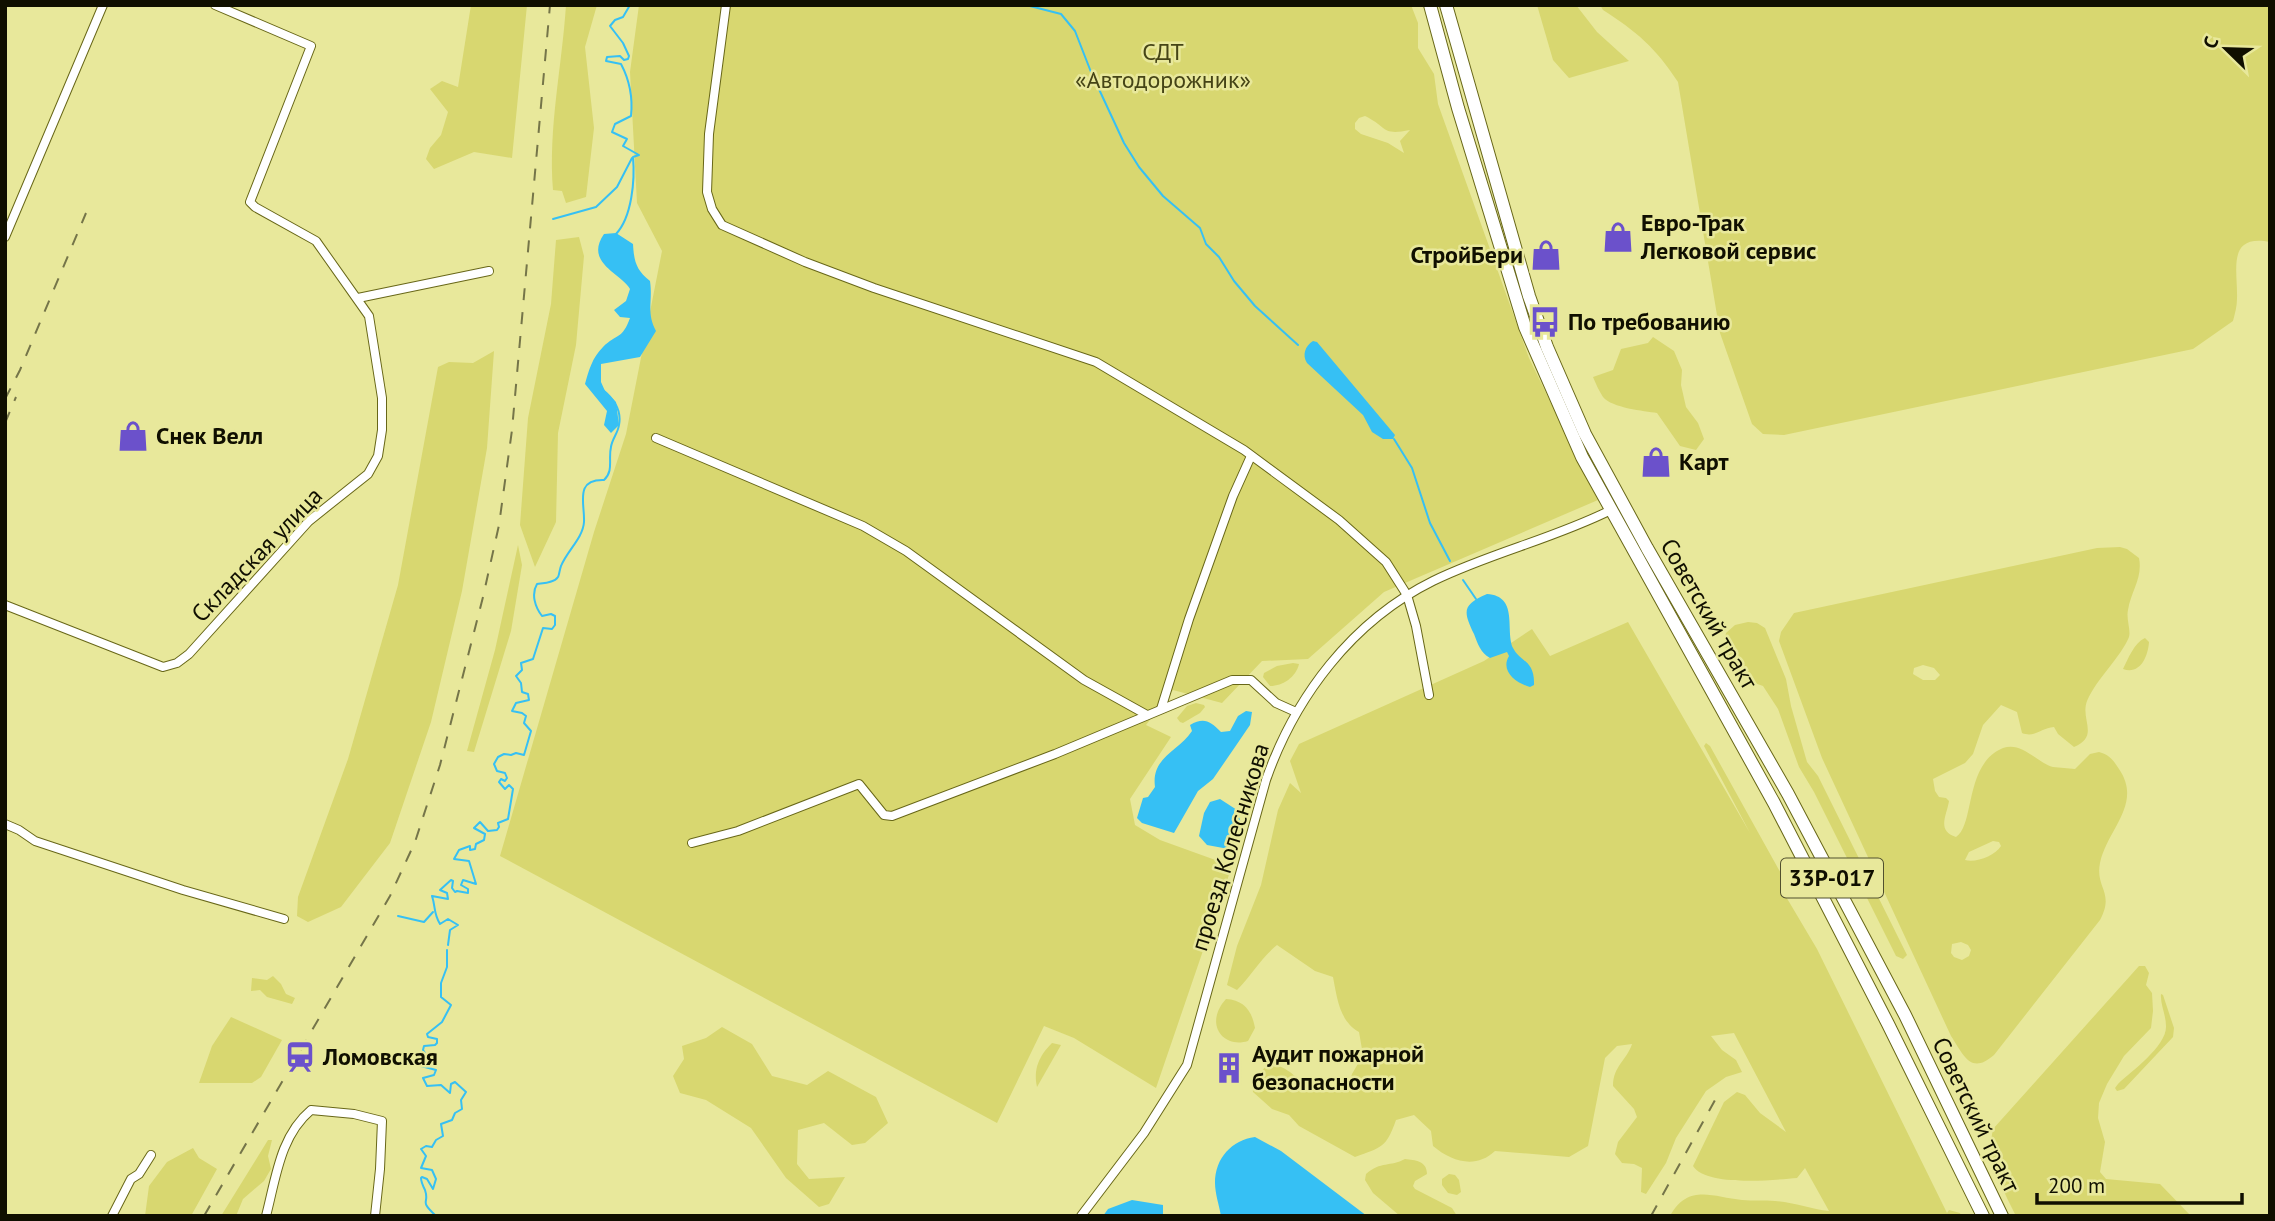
<svg xmlns="http://www.w3.org/2000/svg" width="2275" height="1221" viewBox="0 0 2275 1221" font-family="'PT Sans',sans-serif">
  <style>
    .green { fill: #d8d770; fill-rule: evenodd }
    .water { fill: #36c0f4 }
    .lines { fill: none; stroke-linecap: round; stroke-linejoin: round }
    .stream { stroke: #36c0f4; stroke-width: 2 }
    .minor-casing { stroke: #686718; stroke-width: 10 }
    .highway-casing { stroke: #686718; stroke-width: 14 }
    .minor { stroke: #fff; stroke-width: 8 }
    .highway { stroke: #fff; stroke-width: 12 }
    .rail { stroke: #757549; stroke-width: 2; stroke-dasharray: 12 12; stroke-linecap: butt }
    .labels { text-anchor: middle; stroke-width: 5; stroke-linejoin: round; paint-order: stroke }
    .shield { fill: #e8e89b; stroke: #51502e; stroke-width: 2 }
    .shield-label { font-size: 23px; font-weight: bold; fill: #100f00 }
    .park-label { font-size: 24px; fill: #454416; stroke: #e8e89b }
    .poi-label { font-size: 24px; font-weight: bold; fill: #100f00; stroke: #e8e89b; text-anchor: start }
    .street-label { font-size: 24px; fill: #100f00; stroke: #e8e89b }
  </style>
  <rect width="100%" height="100%" fill="#e8e89b"/>
  <g class="green">
    <path d="M471 5H527L512 158 474 152 434 169 426 159 430 148 441 135 448 112 430 89 442 81 458 87Z"/>
    <path d="M566 5H597L585 47 594 128 586 197 566 203 562 191 553 190C548 128 562 67 566 5Z"/>
    <path d="M639 5H1411L1418 23V48L1434 74 1438 104 1529 358 1598 500 1384 592 1308 659 1262 661 1222 703 1173 690 1146 725 1171 737 1130 799 1135 825 1160 840 1232 866 1156 1088 1074 1038 1044 1026 997 1123 500 856 594 532 626 434 662 251 637 203 630 72ZM1365 116C1388 127 1381 136 1410 130L1400 141 1404 153 1388 143 1361 134 1355 129V123L1359 118Z"/>
    <path d="M1537 5H1576L1597 32 1629 61 1569 78 1553 60Z"/>
    <path d="M1600 5H2270V242C2226 234 2238 270 2237 299 2237 306 2235 313 2233 321L2193 349 1784 435 1763 434 1752 424 1720 333 1678 82C1655 47 1637 32 1603 10Z"/>
    <path d="M579 237 584 256 576 345 558 433 556 522 535 567 520 525 528 418 551 304 556 240Z"/>
    <path d="M1653 337 1674 351 1682 370 1681 385 1686 407 1698 423 1704 439 1696 450 1680 446 1657 413C1644 411 1612 408 1603 397 1599 391 1596 384 1593 377L1613 370 1621 349 1648 343Z"/>
    <path d="M494 351 487 448 462 591 431 722 390 843 341 907 308 922 297 916 298 897 348 759 398 585 438 367 449 362 473 363Z"/>
    <path d="M518 545 522 565 511 631 474 752 467 751 495 650Z"/>
    <path d="M2120 547 2127 549 2139 558C2143 578 2131 591 2128 610 2126 619 2131 630 2129 637 2121 657 2097 678 2087 701 2080 720 2100 736 2074 747L2058 734 2054 727C2041 728 2035 738 2022 733L2017 712 2001 705 1983 725 1973 754 1965 763 1933 779 1935 791 1939 797 1946 798 1949 801C1947 815 1936 831 1956 837 1975 825 1964 764 2003 748 2022 741 2037 763 2053 767 2060 768 2068 768 2075 769L2090 754 2099 752C2110 755 2113 760 2119 769 2143 804 2107 829 2100 863 2095 888 2115 892 2100 920L1994 1055C1971 1075 1964 1056 1951 1036L1822 758 1779 641 1781 632 1794 613 2097 548ZM1923 665 1934 668 1940 675 1935 680H1923L1913 674 1914 668ZM1993 841 1999 842 2001 846C1995 856 1976 863 1965 860L1969 852ZM1961 942 1968 945 1971 950 1969 956 1962 960 1954 957 1951 953 1952 944Z"/>
    <path d="M1628 622 1750 833 1704 746 1706 743 1710 746 1788 886V893L1785 895 1817 949 1947 1213 1949 1210 1960 1213 1961 1216H1670C1688 1183 1713 1197 1742 1200 1753 1201 1764 1200 1775 1201 1793 1202 1811 1209 1829 1211L1805 1168 1797 1178C1774 1180 1706 1187 1693 1166L1724 1102 1737 1092 1745 1095 1760 1113 1786 1132 1734 1033 1711 1036 1722 1050 1736 1060 1742 1072 1726 1077 1706 1091 1676 1138 1666 1163 1646 1194 1641 1192 1642 1168 1634 1164 1622 1163 1615 1154 1618 1142 1637 1117 1634 1109 1613 1086C1613 1066 1627 1060 1632 1044L1617 1046 1605 1058 1588 1146 1569 1157 1495 1151C1476 1169 1452 1162 1433 1146L1431 1131 1414 1115 1396 1120C1386 1148 1382 1147 1355 1157L1299 1126 1289 1115 1272 1109 1253 1092C1252 1080 1260 1073 1267 1065 1287 1063 1297 1081 1312 1089 1322 1094 1336 1091 1347 1091L1352 1074 1363 1055 1359 1032C1339 1021 1337 997 1333 977L1315 971 1277 945C1261 958 1251 976 1237 990L1227 985 1237 946 1261 885 1278 810 1290 783 1301 793 1290 761 1299 744 1484 661 1532 629 1550 656Z"/>
    <path d="M1748 622 1757 623 1765 628 1786 679 1791 706 1807 762 1818 776 1907 955 1903 959 1896 956 1814 792 1799 767 1778 709 1763 686 1749 681 1733 666 1724 644 1726 633 1735 625Z"/>
    <path d="M2145 638 2149 642C2148 657 2140 675 2123 669 2128 659 2134 643 2145 638Z"/>
    <path d="M1293 663 1299 664C1296 677 1283 686 1270 686L1263 677 1264 673 1277 666Z"/>
    <path d="M1196 703 1204 705 1205 707 1200 713 1183 723 1180 722 1177 718 1187 706Z"/>
    <path d="M2139 966H2145L2149 973 2146 985 2152 993 2153 1011 2151 1028 2124 1056 2107 1084 2099 1103 2098 1118 2105 1142 2100 1172 2106 1179 2160 1184 2191 1216H2016C2003 1190 1986 1159 1993 1129Z"/>
    <path d="M273 976 281 984 286 994 295 998 292 1004 267 997 260 990 251 991 252 978 267 980Z"/>
    <path d="M2161 994 2163 995 2174 1028 2173 1037 2124 1089 2117 1091 2115 1088 2118 1084C2132 1071 2167 1046 2166 1026 2166 1015 2160 1004 2161 994Z"/>
    <path d="M1226 999C1244 1000 1252 1011 1255 1028L1248 1041C1222 1049 1204 1023 1226 999Z"/>
    <path d="M231 1017 282 1040 261 1077 252 1083H199L212 1046Z"/>
    <path d="M722 1027 752 1044 772 1076 807 1085 828 1071 876 1097 888 1123 865 1143 852 1145 824 1123 798 1130 797 1164 809 1179 845 1177 829 1204 819 1207 786 1178 751 1128 706 1100 680 1093 673 1076 684 1059 682 1046 706 1038Z"/>
    <path d="M1052 1043 1061 1045 1037 1087C1033 1069 1039 1056 1052 1043Z"/>
    <path d="M268 1140H272L268 1156 271 1169 264 1181 243 1199 236 1216H221Z"/>
    <path d="M193 1148 199 1158 217 1169 191 1216H145L149 1186 167 1162Z"/>
    <path d="M1405 1159C1415 1160 1427 1161 1427 1174L1415 1181 1413 1186 1415 1189 1452 1208 1457 1216H1400L1373 1193 1365 1180 1366 1174C1381 1161 1390 1167 1405 1159Z"/>
    <path d="M1449 1174 1455 1175 1459 1180 1461 1192 1457 1195 1448 1193 1442 1185V1179Z"/>
  </g>
  <g class="water">
    <path d="M616 233 633 244C634 261 636 270 650 281 653 302 646 312 656 331L640 357 601 364V382L605 391 616 402 619 425 611 433 604 425 607 411 585 384C589 370 592 358 603 347 617 333 622 340 630 318L620 317 614 310 626 301 630 289C621 273 584 263 604 234Z"/>
    <path d="M1313 341 1317 342 1395 435 1393 439H1383L1372 432 1363 415 1307 363C1302 355 1305 346 1313 341Z"/>
    <path d="M1487 594C1519 596 1505 630 1513 648 1520 662 1535 660 1534 685L1530 687C1516 683 1500 671 1509 656L1507 652 1490 658C1480 652 1478 644 1474 634 1463 611 1462 605 1487 594Z"/>
    <path d="M1246 711 1252 712 1250 725 1235 747 1213 779 1198 791 1174 833 1142 823 1137 818 1143 798 1148 797 1155 787C1151 757 1178 752 1192 731L1190 725C1204 717 1210 721 1221 732L1230 731 1238 716Z"/>
    <path d="M1220 799 1237 810 1242 827 1234 850 1207 845 1199 836 1204 813 1210 802Z"/>
    <path d="M1255 1137 1281 1151 1367 1216H1221C1219 1205 1215 1193 1215 1183 1215 1158 1232 1140 1255 1137Z"/>
    <path d="M1132 1200 1163 1205V1214L1159 1216H1103L1108 1209Z"/>
  </g>
  <g class="lines">
    <g class="stream">
      <path d="M1026 5 1061 14 1075 31 1091 72 1124 143 1139 167 1163 196 1200 228 1206 244 1219 257 1234 281 1255 306 1298 345"/>
      <path d="M553 219 596 207 617 187 632 158"/>
      <path d="M616 234C632 217 635 180 633 157L639 155 623 146 627 139 612 132 615 124 631 116C633 97 630 81 621 64L606 61 607 57 620 56 624 60 628 59 629 56 623 43 610 26 615 20 623 17 630 5"/>
      <path d="M1394 439 1412 468 1430 523 1450 561"/>
      <path d="M1463 580 1476 599"/>
      <path d="M398 916 424 922 433 912"/>
      <path d="M448 945 450 930 458 925 448 919 440 924C433 912 436 908 432 896L448 899 447 893 440 890 451 880 453 881 452 888 455 892 457 891 468 893V889L461 885 463 880 476 884 469 861 454 859 459 850 470 846V850L475 849 476 844 484 840 485 834 474 828 480 822 488 831 497 830 499 827 498 823 508 819 513 789 509 785 505 789 499 782 501 779 505 781 507 778 505 773 497 771 494 764 498 757 504 754 511 755 516 753 524 755 531 731 524 723 526 716 522 713 512 711 516 703 529 700 528 694 522 692 521 683 516 676 522 670 521 663 533 659 543 628 552 629 555 625V616L551 614 542 616C535 607 531 594 537 584 544 583 554 583 558 577 559 576 560 568 561 566 567 551 583 538 584 522 585 504 574 479 604 480 614 471 608 459 611 447 612 439 618 433 619 425 622 410 614 399 603 390"/>
      <path d="M436 1216C418 1199 430 1205 425 1190 423 1186 421 1182 421 1178L422 1177 427 1179 433 1189 436 1179 432 1170 421 1168 426 1156 421 1149 426 1146 432 1147 436 1140 443 1136 441 1124 452 1120 455 1113 462 1109 461 1100 466 1092 455 1082 451 1084 450 1093 441 1085 427 1086 423 1078 434 1075 436 1070 421 1066 420 1063 427 1056 423 1050 424 1046 435 1045 437 1043V1039L428 1037 427 1034 442 1022 451 1005 441 997V983L447 967V950"/>
    </g>
    <defs>
      <g id="minor">
        <path d="M726 5 709 134 707 192 712 209 722 225 805 262 874 288 1096 362 1244 450 1339 520 1386 562 1407 595 1416 626 1429 695"/>
        <path d="M5 237 103 5"/>
        <path d="M358 298 489 271"/>
        <path d="M656 438 863 526 906 551 1084 680 1147 715"/>
        <path d="M5 605 163 667 177 663 189 654 309 521 368 474 378 456 382 430V398L369 316 316 241 255 207 250 202 311 46 215 5"/>
        <path d="M1161 709 1189 619 1233 496 1251 456"/>
        <path d="M5 824 19 830 35 841 183 890 284 919"/>
        <path d="M692 843 738 831 859 784 884 815 892 816 1055 754 1232 680H1251L1276 703 1296 712"/>
        <path d="M112 1216 131 1179 139 1174 151 1155"/>
        <path d="M266 1216C276 1178 280 1136 311 1110L354 1114 382 1121 380 1169 375 1216"/>
        <path d="M1081 1216 1144 1133 1187 1065 1266 780C1295 697 1352 621 1433 581 1490 553 1553 539 1611 510"/>
      </g>
      <g id="highway">
        <path d="M1430 5 1458 108 1525 327 1582 457 1774 803 1888 1024 1983 1216"/>
        <path d="M1446 5 1529 296 1547 347 1585 434 1647 548 1788 794 1905 1015 2002 1216"/>
      </g>
    </defs>
    <use href="#minor" class="minor-casing"/>
    <use href="#highway" class="highway-casing"/>
    <use href="#minor" class="minor"/>
    <use href="#highway" class="highway"/>
    <g class="rail">
      <path d="M5 399 20 370 86 213"/>
      <path d="M5 423 16 397"/>
      <path d="M204 1216 390 896 415 842 440 765 483 597 499 525 512 430 550 5"/>
      <path d="M1651 1216 1720 1091"/>
    </g>
  </g>
  <defs>
    <symbol id="shop-bare" viewBox="-9 -9 18 18"><path d="M-5-2.5h2.3a2.7 3.5 0 0 1 5.4 0H5L5.5 6h-11ZM-1.5-2.5h3a1.5 2.3 0 0 0-3 0Z" fill="#6b51cb" stroke="#e8e89b" stroke-width="2.5" paint-order="stroke"/></symbol>
    <symbol id="bus-bare" viewBox="-9 -9 18 18"><path d="M-5-6H5V4H4V6H2V4H-2V6H-4V4H-5ZM-3.5-4V0h7V-4ZM-3.5 1.2v1.5H-2V1.2ZM2 1.2v1.5H3.5V1.2Z" fill="#6b51cb" stroke="#e8e89b" stroke-width="2.5" paint-order="stroke"/></symbol>
    <symbol id="station-bare" viewBox="-9 -9 18 18"><path d="M-3-6H3Q5-6 5-4V2Q5 4 3 4L4.5 6H3L1.5 4h-3L-3 6H-4.5L-3 4Q-5 4-5 2V-4Q-5-6-3-6ZM-3.5-4v3h7v-3ZM-3.5 1v1.5H-2V1ZM2 1v1.5H3.5V1Z" fill="#6b51cb" stroke="#e8e89b" stroke-width="2.5" paint-order="stroke"/></symbol>
    <symbol id="building-bare" viewBox="-9 -9 18 18"><path d="M-4-6H4V6H1V3H-1V6H-4ZM-2.5-4.3h1.7v1.8h-1.7ZM.8-4.3h1.7v1.8H.8ZM-2.5-1h1.7V.8h-1.7ZM.8-1h1.7V.8H.8Z" fill="#6b51cb" stroke="#e8e89b" stroke-width="2.5" paint-order="stroke"/></symbol>
  </defs>
  <g fill-rule="evenodd">
    <use href="#shop-bare" x="1596" y="215" width="44" height="44"/>
    <use href="#shop-bare" x="1524" y="233" width="44" height="44"/>
    <use href="#bus-bare" x="1523" y="300" width="44" height="44"/>
    <use href="#shop-bare" x="111" y="414" width="44" height="44"/>
    <use href="#shop-bare" x="1634" y="440" width="44" height="44"/>
    <use href="#station-bare" x="278" y="1035" width="44" height="44"/>
    <use href="#building-bare" x="1207" y="1046" width="44" height="44"/>
  </g>
  <g class="labels">
    <rect class="shield" x="1781" y="858.5" width="102" height="39" rx="5"/>
    <g class="shield-label">
      <text x="1832" y="886">33Р-017</text>
    </g>
    <g class="park-label">
      <text x="1163" y="60">СДТ<tspan x="1163" dy="28">«Автодорожник»</tspan></text>
    </g>
    <g class="poi-label">
      <text x="1641" y="231">Евро-Трак<tspan x="1641" dy="28">Легковой сервис</tspan></text>
      <text x="1523" y="263" text-anchor="end">СтройБери</text>
      <text x="1568" y="330">По требованию</text>
      <text x="156" y="444">Снек Велл</text>
      <text x="1679" y="470">Карт</text>
      <text x="1252" y="1062">Аудит пожарной<tspan x="1252" dy="28">безопасности</tspan></text>
      <text x="323" y="1065">Ломовская</text>
    </g>
    <g class="street-label">
      <text transform="translate(257 555) rotate(-46)" y="8">Складская улица</text>
      <text transform="translate(1709 614) rotate(60)" y="8">Советский тракт</text>
      <text transform="translate(1230 847) rotate(-73)" y="8">проезд Колесникова</text>
      <text transform="translate(1976 1115) rotate(64)" y="8">Советский тракт</text>
    </g>
  </g>
  <rect width="2275" height="1221" fill="none" stroke="#100f00" stroke-width="14"/>
  <g transform="translate(2226 49) rotate(293)" stroke="#e8e89b" stroke-width="5" paint-order="stroke">
  <path d="M0-5L12 26L0 18L-12 26Z" fill="#100f00"/>
  <text y="-10" font-size="19" font-weight="bold" text-anchor="middle" fill="#100f00">С</text>
  </g>
  <path d="M2037 1193v10h205v-10" fill="none" stroke="#100f00" stroke-width="3.5"/>
  <text x="2048" y="1193" font-size="21" fill="#100f00" stroke="#e8e89b" stroke-width="5" paint-order="stroke">200 m</text>
</svg>
